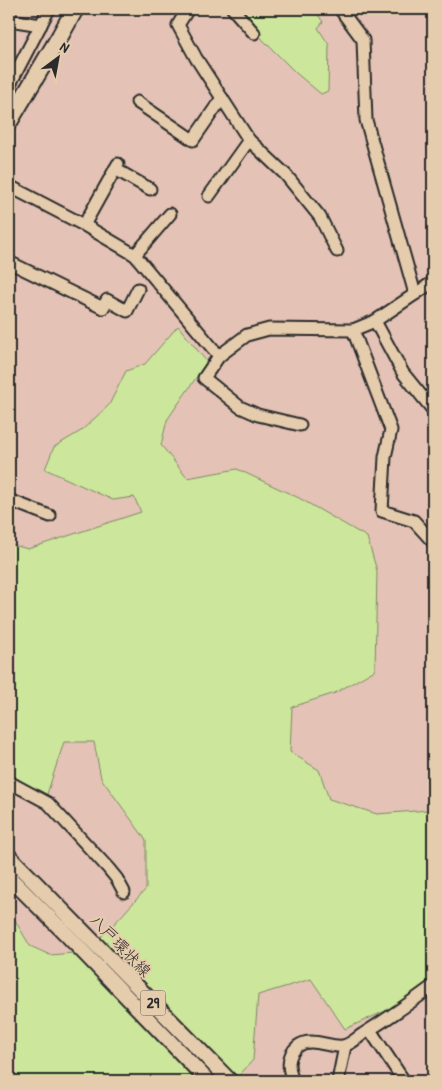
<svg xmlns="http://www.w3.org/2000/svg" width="442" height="1090" viewBox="0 0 442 1090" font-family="'Patrick Hand','Klee One',sans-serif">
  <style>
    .green { fill: #cce69c; stroke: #7c8864 }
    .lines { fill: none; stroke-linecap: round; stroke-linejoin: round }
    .minor-casing { stroke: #2b2b2b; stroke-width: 15 }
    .major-casing { stroke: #2b2b2b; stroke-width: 18 }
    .highway-casing { stroke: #2b2b2b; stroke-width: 20 }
    .minor { stroke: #e5ccad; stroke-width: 11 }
    .major { stroke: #e5ccad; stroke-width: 14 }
    .highway { stroke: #e5ccad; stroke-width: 16 }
    .labels { text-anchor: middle; stroke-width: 4; stroke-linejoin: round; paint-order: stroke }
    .shield { fill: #e5ccad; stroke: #635b52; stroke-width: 1 }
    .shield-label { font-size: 15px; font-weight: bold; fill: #2b2b2b }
    .street-label { font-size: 16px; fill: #2b2b2b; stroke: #e5ccad }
  </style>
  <rect width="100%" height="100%" fill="#e4c3b6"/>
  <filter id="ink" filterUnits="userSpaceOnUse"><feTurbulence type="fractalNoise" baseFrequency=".02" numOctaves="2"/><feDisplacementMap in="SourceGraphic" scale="10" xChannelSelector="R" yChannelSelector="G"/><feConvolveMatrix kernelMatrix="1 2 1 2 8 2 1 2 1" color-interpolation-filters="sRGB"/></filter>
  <g filter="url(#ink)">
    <g class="green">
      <path d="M238 9H314L323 22 318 28 329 45 328 91 321 94 296 73 264 41Z"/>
      <path d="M178 326 207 362 167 420 161 445 187 478 237 469 299 498 367 537 377 571 375 670 335 693 292 707 290 752 319 770 329 799 377 814 429 810 433 812V983L403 1003 345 1029 311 979 258 995 253 1060 234 1081H9V910L30 946 50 955 85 952 115 923 146 889V840L101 778 94 742H64L46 797 9 773V544L28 549 141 512 134 497 113 500 45 469 54 447 81 431 109 405 126 371 145 364Z"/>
    </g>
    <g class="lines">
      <defs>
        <g id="minor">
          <path d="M188 9 178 25 196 58 249 140 286 175 320 217 337 251"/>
          <path d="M233 9 254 33"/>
          <path d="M340 9 363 40 366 120 415 294"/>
          <path d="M9 20 41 25"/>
          <path d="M9 86 49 9"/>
          <path d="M9 96 19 106 15 108"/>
          <path d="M137 102 193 140 222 98"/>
          <path d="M115 169 150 189"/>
          <path d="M9 186 84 225 135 255 219 356"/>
          <path d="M209 196 249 140"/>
          <path d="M84 225 118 164"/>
          <path d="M135 255 170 214"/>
          <path d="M9 262 103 308 107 300 127 311 138 289"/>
          <path d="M375 321 403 373 433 410"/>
          <path d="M353 330 391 430 385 457 382 511 414 521 433 542"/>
          <path d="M300 425 258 415 240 407 204 378 219 356 247 335 269 329 353 330 375 321 433 282"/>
          <path d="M9 500 50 516"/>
          <path d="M9 782 48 803 108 868 117 879 124 892"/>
          <path d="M370 1030 404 1081"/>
          <path d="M293 1081C288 1069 286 1056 298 1046 311 1036 329 1048 343 1046 350 1045 357 1038 363 1034 387 1019 410 1003 433 986"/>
          <path d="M338 1081 345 1046"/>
        </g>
        <g id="major">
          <path d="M9 856 230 1081"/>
          <path d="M9 877 66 934 208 1081"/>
        </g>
        <path id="highway" d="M9 122 60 36 75 9"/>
      </defs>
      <use href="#minor" class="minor-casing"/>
      <use href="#major" class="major-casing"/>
      <use href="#highway" class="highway-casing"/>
      <use href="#minor" class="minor"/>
      <use href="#major" class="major"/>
      <use href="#highway" class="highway"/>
    </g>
  </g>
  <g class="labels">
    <rect class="shield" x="140.5" y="990.5" width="25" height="25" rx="4"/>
    <g class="shield-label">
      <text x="153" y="1008">29</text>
    </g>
    <g class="street-label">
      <text transform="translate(121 945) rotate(46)" y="6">八戸環状線</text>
    </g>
  </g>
  <rect width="442" height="1090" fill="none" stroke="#e5ccad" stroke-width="30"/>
  <rect x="15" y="15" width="412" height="1060" fill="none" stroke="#2b2b2b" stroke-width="2" filter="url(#ink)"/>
  <g transform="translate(58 58) rotate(32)" stroke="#e5ccad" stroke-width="4" paint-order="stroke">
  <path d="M0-4L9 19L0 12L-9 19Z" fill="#2b2b2b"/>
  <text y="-8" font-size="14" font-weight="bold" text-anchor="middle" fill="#2b2b2b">N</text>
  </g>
</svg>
